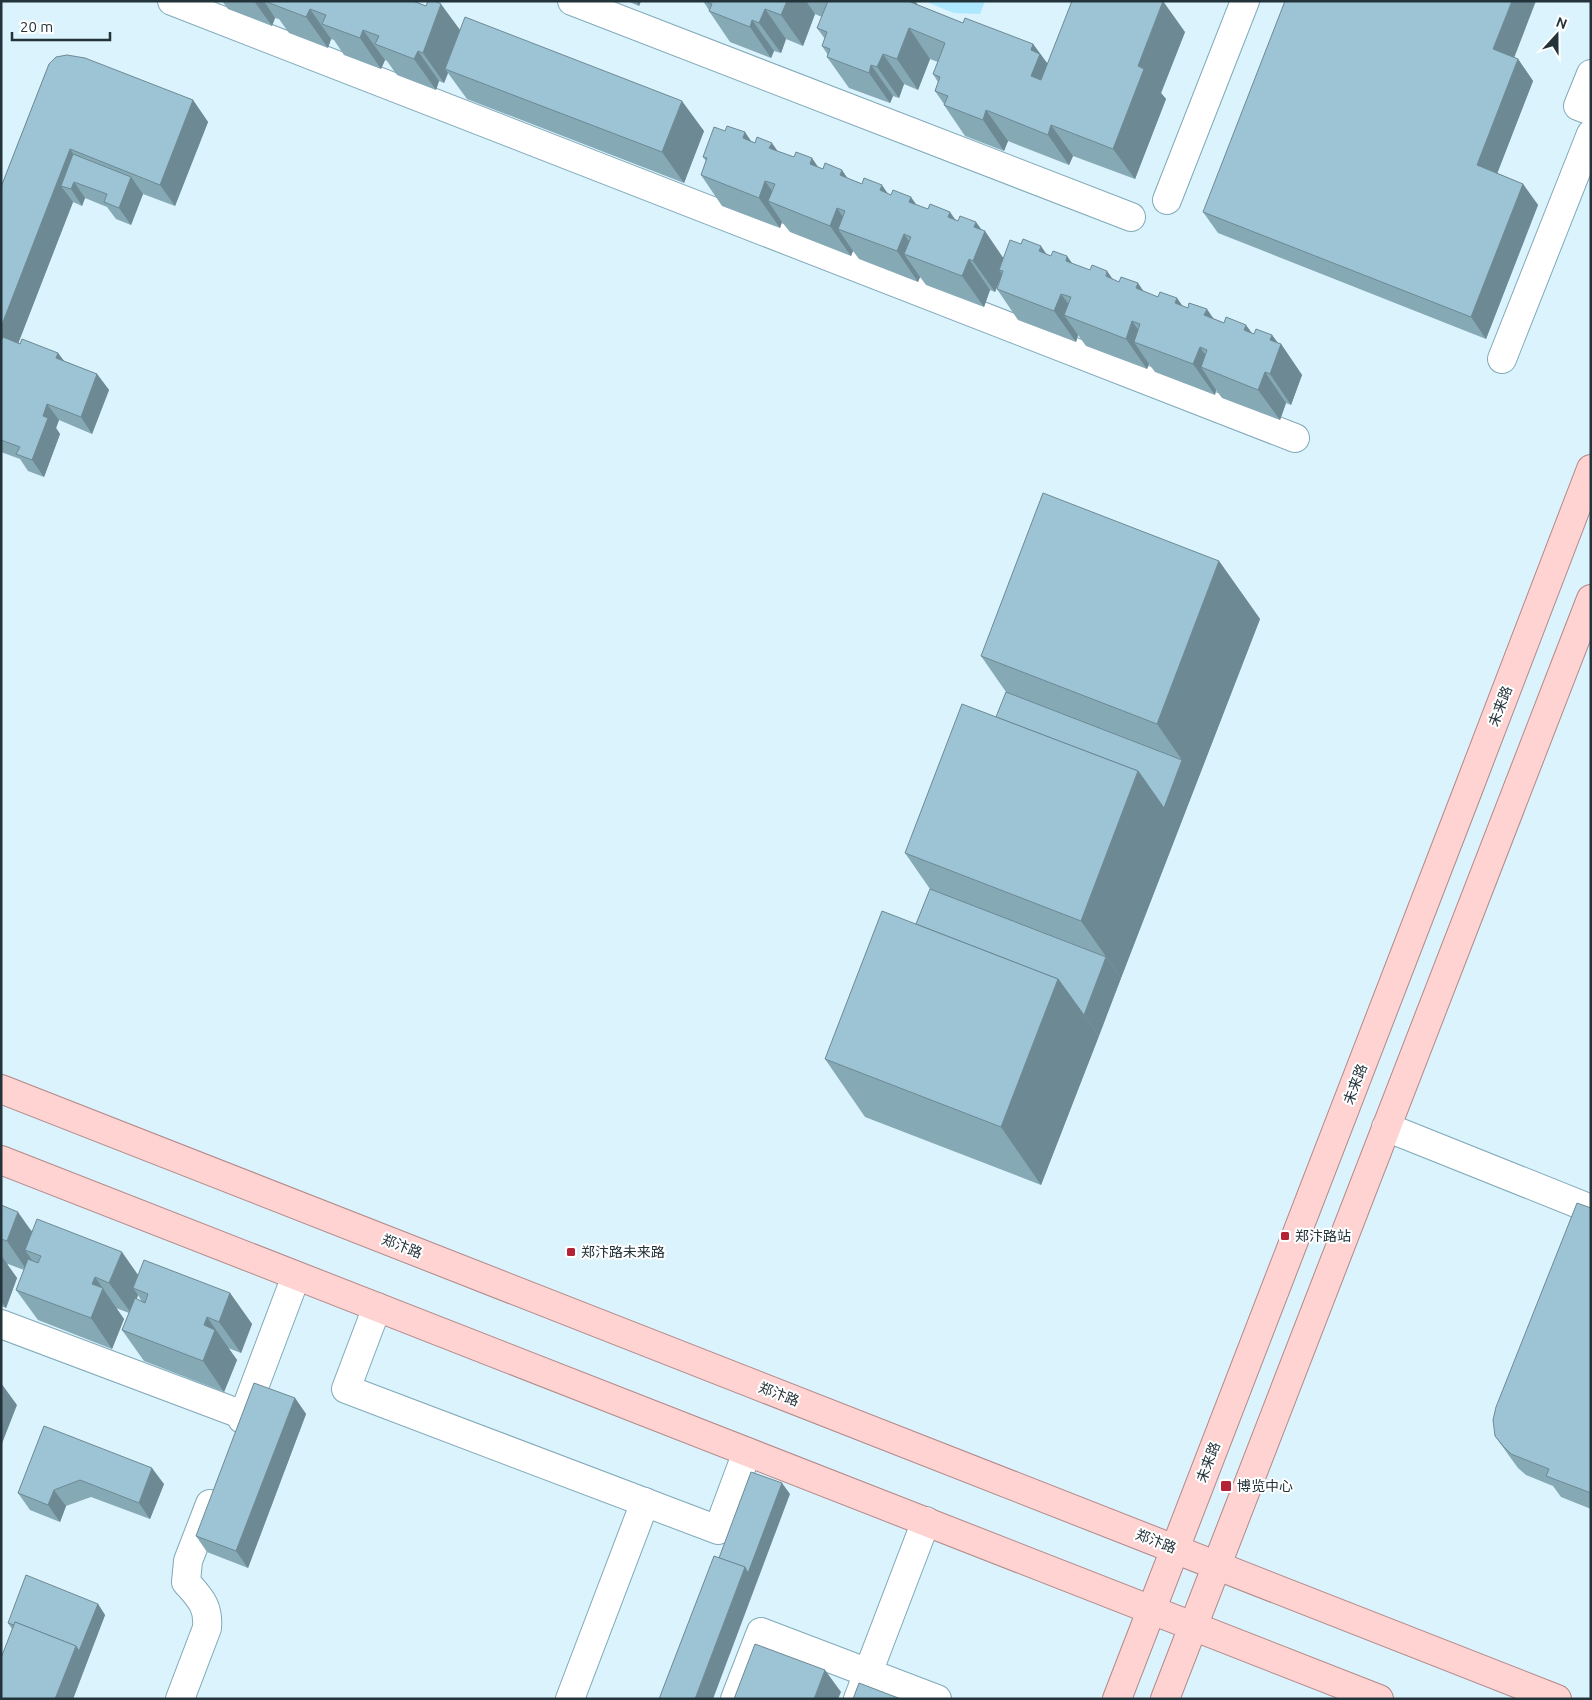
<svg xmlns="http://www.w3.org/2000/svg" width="1592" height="1700" viewBox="0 0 1592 1700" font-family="Ubuntu,'Noto Sans SC',sans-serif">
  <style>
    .green { fill: #aee8ff }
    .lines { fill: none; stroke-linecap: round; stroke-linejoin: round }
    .minor-casing { stroke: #81a9b8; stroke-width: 30 }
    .major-casing { stroke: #b28889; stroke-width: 30 }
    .minor { stroke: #fff; stroke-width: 28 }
    .major { stroke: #ffd3d1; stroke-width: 28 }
    .wall { fill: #86a9b6; fill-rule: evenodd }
    .shaded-wall { fill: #6d8994 }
    .building { fill: #9cc4d4; stroke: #6d8994 }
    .poi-dot { fill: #b42235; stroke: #fff; stroke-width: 2 }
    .labels { text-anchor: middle; stroke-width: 4; stroke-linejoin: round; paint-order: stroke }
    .street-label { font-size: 14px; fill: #23333a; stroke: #fff }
    .poi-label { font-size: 14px; fill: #23333a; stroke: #fff; text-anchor: start }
  </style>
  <rect width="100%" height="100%" fill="#dbf3fd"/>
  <path class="green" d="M924 1H985L980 14 954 13Z"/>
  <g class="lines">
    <defs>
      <g id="minor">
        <path d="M172 1 1295 438"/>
        <path d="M572 1 1131 217"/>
        <path d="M1591 74 1578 106 1591 111"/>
        <path d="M1167 200 1245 1"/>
        <path d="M1502 359 1591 134"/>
        <path d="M1386 1127 1591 1209"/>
        <path d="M377 1307 346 1389 718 1530 747 1452"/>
        <path d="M1 1324 243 1415"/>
        <path d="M242 1419 296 1276"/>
        <path d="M180 1699 207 1628C209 1606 200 1598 186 1582L188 1561 210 1504"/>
        <path d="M570 1699 645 1502"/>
        <path d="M735 1699 761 1632 937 1699"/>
        <path d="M858 1699 926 1521"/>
      </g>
      <g id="major">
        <path d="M1 1089 1557 1699"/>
        <path d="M1 1160 1379 1699"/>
        <path d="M1117 1699 1468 790 1591 469"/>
        <path d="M1165 1699 1591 599"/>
      </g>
    </defs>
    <use href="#minor" class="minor-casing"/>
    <use href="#major" class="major-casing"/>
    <use href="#minor" class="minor"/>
    <use href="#major" class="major"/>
  </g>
  <g class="wall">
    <path d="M222 1H413L460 30 704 131 684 183 467 99 448 73 444 83 439 81 436 90 397 75 387 61 385 60 381 69 344 55 334 40 331 39 328 48 289 33 279 19 275 18 272 26 228 9Z"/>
    <path d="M627 1H641L639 6Z"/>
    <path d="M703 1H915L918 5 963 23 1033 44 1048 64 1185 32 1161 93 1166 99 1135 179 1073 156 1069 165 1008 141 1004 151 965 136 944 105V104L935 91 938 82 933 74 938 62 930 59 918 90 904 84 899 98 893 96 890 103 849 88 827 57 828 55 822 46 825 39 817 28 822 17 815 14 803 46 786 39 781 53 774 51 771 58 730 42 709 11V10Z"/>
    <path d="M1514 57 1518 59 1533 81 1497 173 1523 184 1538 205 1486 339 1218 233 1203 212Z"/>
    <path d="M49 64 193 100 208 122 175 206 143 194 131 225 116 219 107 207 85 198 82 206 73 202 18 343 58 353 64 361 97 374 109 390 92 434 59 420 56 428 60 434 44 477 28 471 20 459 1 452V187Z"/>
    <path d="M751 141 982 230 1003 258 1046 254 1254 334 1272 335 1278 343 1281 344 1302 375 1291 405 1286 403 1280 420 1222 398 1216 390 1215 395 1155 372 1149 364 1147 369 1086 346 1078 335 1076 342 1018 320 997 289 1002 274 995 292 990 290 984 307 926 285 920 277 918 282 859 259 853 251 851 256 790 232 782 222 780 228 722 206 701 175 706 161 703 157Z"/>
    <path d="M1219 561 1260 619 1041 1185 865 1117 825 1059 916 924 930 889 905 853 996 717 1006 692 981 656Z"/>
    <path d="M1 1205 32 1231 138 1275 230 1293 252 1324 241 1353 228 1348 237 1360 224 1392 144 1361 122 1330 129 1313 116 1308 124 1319 112 1349 38 1320 16 1290 24 1270 8 1264 7 1265 17 1278 6 1308 1 1306ZM138 1295 142 1302 137 1299Z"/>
    <path d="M1591 1208V1509L1561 1497 1553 1486 1526 1475 1518 1468 1510 1457 1495 1436Z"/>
    <path d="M295 1398 306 1414 248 1568 207 1552 196 1536Z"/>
    <path d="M44 1426 164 1484 150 1519 91 1497 66 1506 60 1522 30 1510 18 1493Z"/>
    <path d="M98 1604 105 1615 73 1699H1L12 1629 8 1623Z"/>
  </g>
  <g class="shaded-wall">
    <path d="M254 1H264L275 18 272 26Z"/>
    <path d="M636 1H641L639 6Z"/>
    <path d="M787 1H806L815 14 803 46 781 15Z"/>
    <path d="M908 1H915L932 26Z"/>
    <path d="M1163 1 1185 32 1161 93 1166 99 1135 179 1113 149 1138 66Z"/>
    <path d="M1512 1H1536L1509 71 1493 49Z"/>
    <path d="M441 4 463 34 445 69 448 73 444 83 423 53Z"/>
    <path d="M310 9 331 39 328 48 306 17Z"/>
    <path d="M765 9 786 39 781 53 759 23Z"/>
    <path d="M752 20 774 51 771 58 750 27Z"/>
    <path d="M909 28 930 59 918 90 897 59Z"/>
    <path d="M363 30 385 60 381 69 360 38Z"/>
    <path d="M1033 44 1062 84 1053 107 1031 76V50Z"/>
    <path d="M418 51 439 81 436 90 414 59Z"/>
    <path d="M883 54 904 84 899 98 877 67Z"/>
    <path d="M1518 59 1533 81 1492 187 1477 165Z"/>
    <path d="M871 65 893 96 890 103 869 73Z"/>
    <path d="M193 100 208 122 175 206 160 185Z"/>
    <path d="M682 101 704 131 684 183 662 152Z"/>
    <path d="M986 110 1008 141 1004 151 983 120Z"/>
    <path d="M1051 125 1073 156 1069 165 1048 135Z"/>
    <path d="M745 132 766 163 743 138Z"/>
    <path d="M772 143 793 173 769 148Z"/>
    <path d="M70 149 85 171 74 182 85 198 82 206 71 189 61 186 73 202 1 388V327Z"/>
    <path d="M812 158 833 189 810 164Z"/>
    <path d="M842 170 863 201 840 175Z"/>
    <path d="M131 177 143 194 131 225 119 208Z"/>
    <path d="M765 181 784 208 768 201 782 222 780 228 759 198Z"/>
    <path d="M1523 184 1538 205 1486 339 1471 317Z"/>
    <path d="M882 185 903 216 880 190Z"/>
    <path d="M911 197 932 227 909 202Z"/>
    <path d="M837 208 856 236 838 229 853 251 851 256 830 226Z"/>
    <path d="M950 212 971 242 948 217Z"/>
    <path d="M976 222 984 233 985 231 1006 262 999 270 1002 274 995 292 973 261 974 227Z"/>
    <path d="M904 234 923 261 904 254 920 277 918 282 897 251Z"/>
    <path d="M1041 246 1062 277 1039 251Z"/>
    <path d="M1067 256 1089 287 1066 261Z"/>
    <path d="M969 259 990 290 984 307 962 276Z"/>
    <path d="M1107 271 1129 302 1106 276Z"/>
    <path d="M1138 283 1159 314 1136 288Z"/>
    <path d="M1061 294 1081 321 1064 315 1078 335 1076 342 1054 311Z"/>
    <path d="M1177 298 1199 329 1175 303Z"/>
    <path d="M1207 309 1228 340 1204 315Z"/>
    <path d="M1132 321 1151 348 1134 342 1149 364 1147 369 1126 339Z"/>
    <path d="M1246 325 1268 355 1244 330Z"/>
    <path d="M1272 335 1280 346 1281 344 1302 375 1291 405 1270 374V340Z"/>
    <path d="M1200 347 1218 374 1201 367 1216 390 1215 395 1193 364Z"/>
    <path d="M58 353 70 369 56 358Z"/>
    <path d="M1265 372 1286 403 1280 420 1258 390Z"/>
    <path d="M97 374 109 390 92 434 81 417Z"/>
    <path d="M47 404 59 420 56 428 60 434 44 477 32 460 43 416Z"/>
    <path d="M1219 561 1260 619 1121 978 1081 921 1138 771 1182 760 1157 724Z"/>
    <path d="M1106 957 1121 978 1099 1036 1084 1015Z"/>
    <path d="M1058 979 1099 1036 1041 1185 1001 1127Z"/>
    <path d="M18 1212 39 1242 25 1250 32 1260 28 1272 7 1241Z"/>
    <path d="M122 1252 143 1282 133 1288 138 1295 131 1313 109 1283Z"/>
    <path d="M1 1255 17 1278 6 1308 1 1301Z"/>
    <path d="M95 1277 124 1319 112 1349 91 1318 92 1284Z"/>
    <path d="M230 1293 252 1324 241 1353 219 1322Z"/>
    <path d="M207 1317 237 1360 224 1392 203 1361 204 1325Z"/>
    <path d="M1 1383 17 1405 1 1446Z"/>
    <path d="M295 1398 306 1414 248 1568 236 1551Z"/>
    <path d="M152 1468 164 1484 150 1519 139 1503Z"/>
    <path d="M782 1483 790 1494 713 1699H695L745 1567Z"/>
    <path d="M54 1490 66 1506 60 1522 48 1505Z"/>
    <path d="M98 1604 105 1615 73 1699H55L76 1646Z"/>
    <path d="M825 1670 841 1692 838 1699H814Z"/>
  </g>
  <g class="building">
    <path d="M268 1H413L426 6 428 1H435L441 4 423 53 418 51 414 59 375 44 379 36 363 30 360 38 322 24 326 15 310 9 306 17 267 2Z"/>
    <path d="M705 1H787L781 15 765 9 759 23 752 20 750 27 709 11 712 4Z"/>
    <path d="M828 1H908L963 23 965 18 1033 44 1031 50 1040 54 1031 76 1041 80 1072 1H1163L1138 66 1144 69 1113 149 1051 125 1048 135 986 110 983 120 944 105 948 96 935 91 940 77 933 74 945 43 909 28 897 59 883 54 877 67 871 65 869 73 827 57 830 49 822 46 827 32 817 28Z"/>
    <path d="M1285 1H1512L1493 49 1518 59 1477 165 1523 184 1471 317 1203 212Z"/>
    <path d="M465 17 682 101 662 152 445 69Z"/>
    <path d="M67 55 85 58 193 100 160 185 70 149 1 327V187L49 64 56 57Z"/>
    <path d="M727 126 745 132 743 138 755 143 757 137 772 143 769 148 794 157 796 152 812 158 810 164 823 169 825 163 842 170 840 175 862 184 864 178 882 185 880 190 891 195 893 190 911 197 909 202 928 209 930 204 950 212 948 217 958 221 960 216 976 222 974 227 985 231 973 261 969 259 962 276 904 254 911 237 904 234 897 251 838 229 845 211 837 208 830 226 768 201 775 184 765 181 759 198 701 175 707 158 703 157 714 127 725 131Z"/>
    <path d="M73 154 131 177 119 208 104 202 107 194 74 182 71 189 61 186Z"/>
    <path d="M1023 239 1041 246 1039 251 1051 256 1053 251 1067 256 1066 261 1090 270 1092 265 1107 271 1106 276 1119 282 1121 277 1138 283 1136 288 1158 297 1160 292 1177 298 1175 303 1188 308 1189 303 1207 309 1204 315 1224 323 1226 317 1246 325 1244 330 1254 334 1256 329 1272 335 1270 340 1281 344 1270 374 1265 372 1258 390 1201 367 1207 350 1200 347 1193 364 1134 342 1140 324 1132 321 1126 339 1064 315 1071 297 1061 294 1054 311 997 289 1003 271 999 270 1010 240 1021 244Z"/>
    <path d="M3 337 20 344 22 339 58 353 56 358 97 374 81 417 47 404 43 416 48 418 32 460 16 454 20 447 1 440V341Z"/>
    <path d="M1043 493 1219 561 1157 724 981 656Z"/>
    <path d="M1006 692 1182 760 1164 808 1138 771 996 717Z"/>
    <path d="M962 704 1138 771 1081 921 905 853Z"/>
    <path d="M930 889 1106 957 1084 1015 1058 979 916 924Z"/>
    <path d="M882 911 1058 979 1001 1127 825 1059Z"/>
    <path d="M1577 1203 1591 1208V1493L1546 1476 1549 1469 1511 1454 1503 1446 1495 1436 1493 1420 1496 1407Z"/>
    <path d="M1 1205 18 1212 7 1241 1 1239Z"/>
    <path d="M37 1219 122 1252 109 1283 95 1277 92 1284 103 1288 91 1318 16 1290 28 1259 38 1263 41 1256 25 1250Z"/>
    <path d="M144 1260 230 1293 219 1322 207 1317 204 1325 215 1330 203 1361 122 1330 135 1298 145 1303 148 1294 133 1288Z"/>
    <path d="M254 1383 295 1398 236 1551 196 1536Z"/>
    <path d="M44 1426 152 1468 139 1503 80 1480 54 1490 48 1505 18 1493Z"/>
    <path d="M751 1472 782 1483 748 1573 745 1567 719 1558Z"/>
    <path d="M714 1556 745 1567 695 1699H659Z"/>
    <path d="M26 1575 98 1604 79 1651 76 1646 15 1622 14 1625 8 1623Z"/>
    <path d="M15 1622 76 1646 55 1699H1V1658Z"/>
    <path d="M755 1644 825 1670 814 1699H734Z"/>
    <path d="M859 1683 901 1699H853Z"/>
  </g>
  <g class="poi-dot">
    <rect x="1280" y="1231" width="10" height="10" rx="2.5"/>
    <rect x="566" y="1247" width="10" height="10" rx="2.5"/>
    <rect x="1220" y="1480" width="12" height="12" rx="2.5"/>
  </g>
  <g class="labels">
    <g class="street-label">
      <text transform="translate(1500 706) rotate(-69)" y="5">未来路</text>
      <text transform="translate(1355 1084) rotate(-69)" y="5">未来路</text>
      <text transform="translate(402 1246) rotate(21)" y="5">郑汴路</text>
      <text transform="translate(779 1394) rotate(21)" y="5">郑汴路</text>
      <text transform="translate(1208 1462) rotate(-69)" y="5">未来路</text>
      <text transform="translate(1156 1541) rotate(21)" y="5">郑汴路</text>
    </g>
    <g class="poi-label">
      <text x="1295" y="1241">郑汴路站</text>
      <text x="581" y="1257">郑汴路未来路</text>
      <text x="1237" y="1491">博览中心</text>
    </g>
  </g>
  <rect width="1592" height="1700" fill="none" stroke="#23333a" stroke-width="5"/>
  <g transform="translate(1557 35) rotate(21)" stroke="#ffffff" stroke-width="4" paint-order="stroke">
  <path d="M0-4L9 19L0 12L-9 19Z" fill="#23333a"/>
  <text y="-8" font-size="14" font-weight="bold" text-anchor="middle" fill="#23333a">N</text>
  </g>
  <path d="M12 32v8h98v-8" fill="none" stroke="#23333a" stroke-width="2.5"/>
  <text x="20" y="32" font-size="15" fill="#23333a" stroke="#ffffff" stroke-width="4" paint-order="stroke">20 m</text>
</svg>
